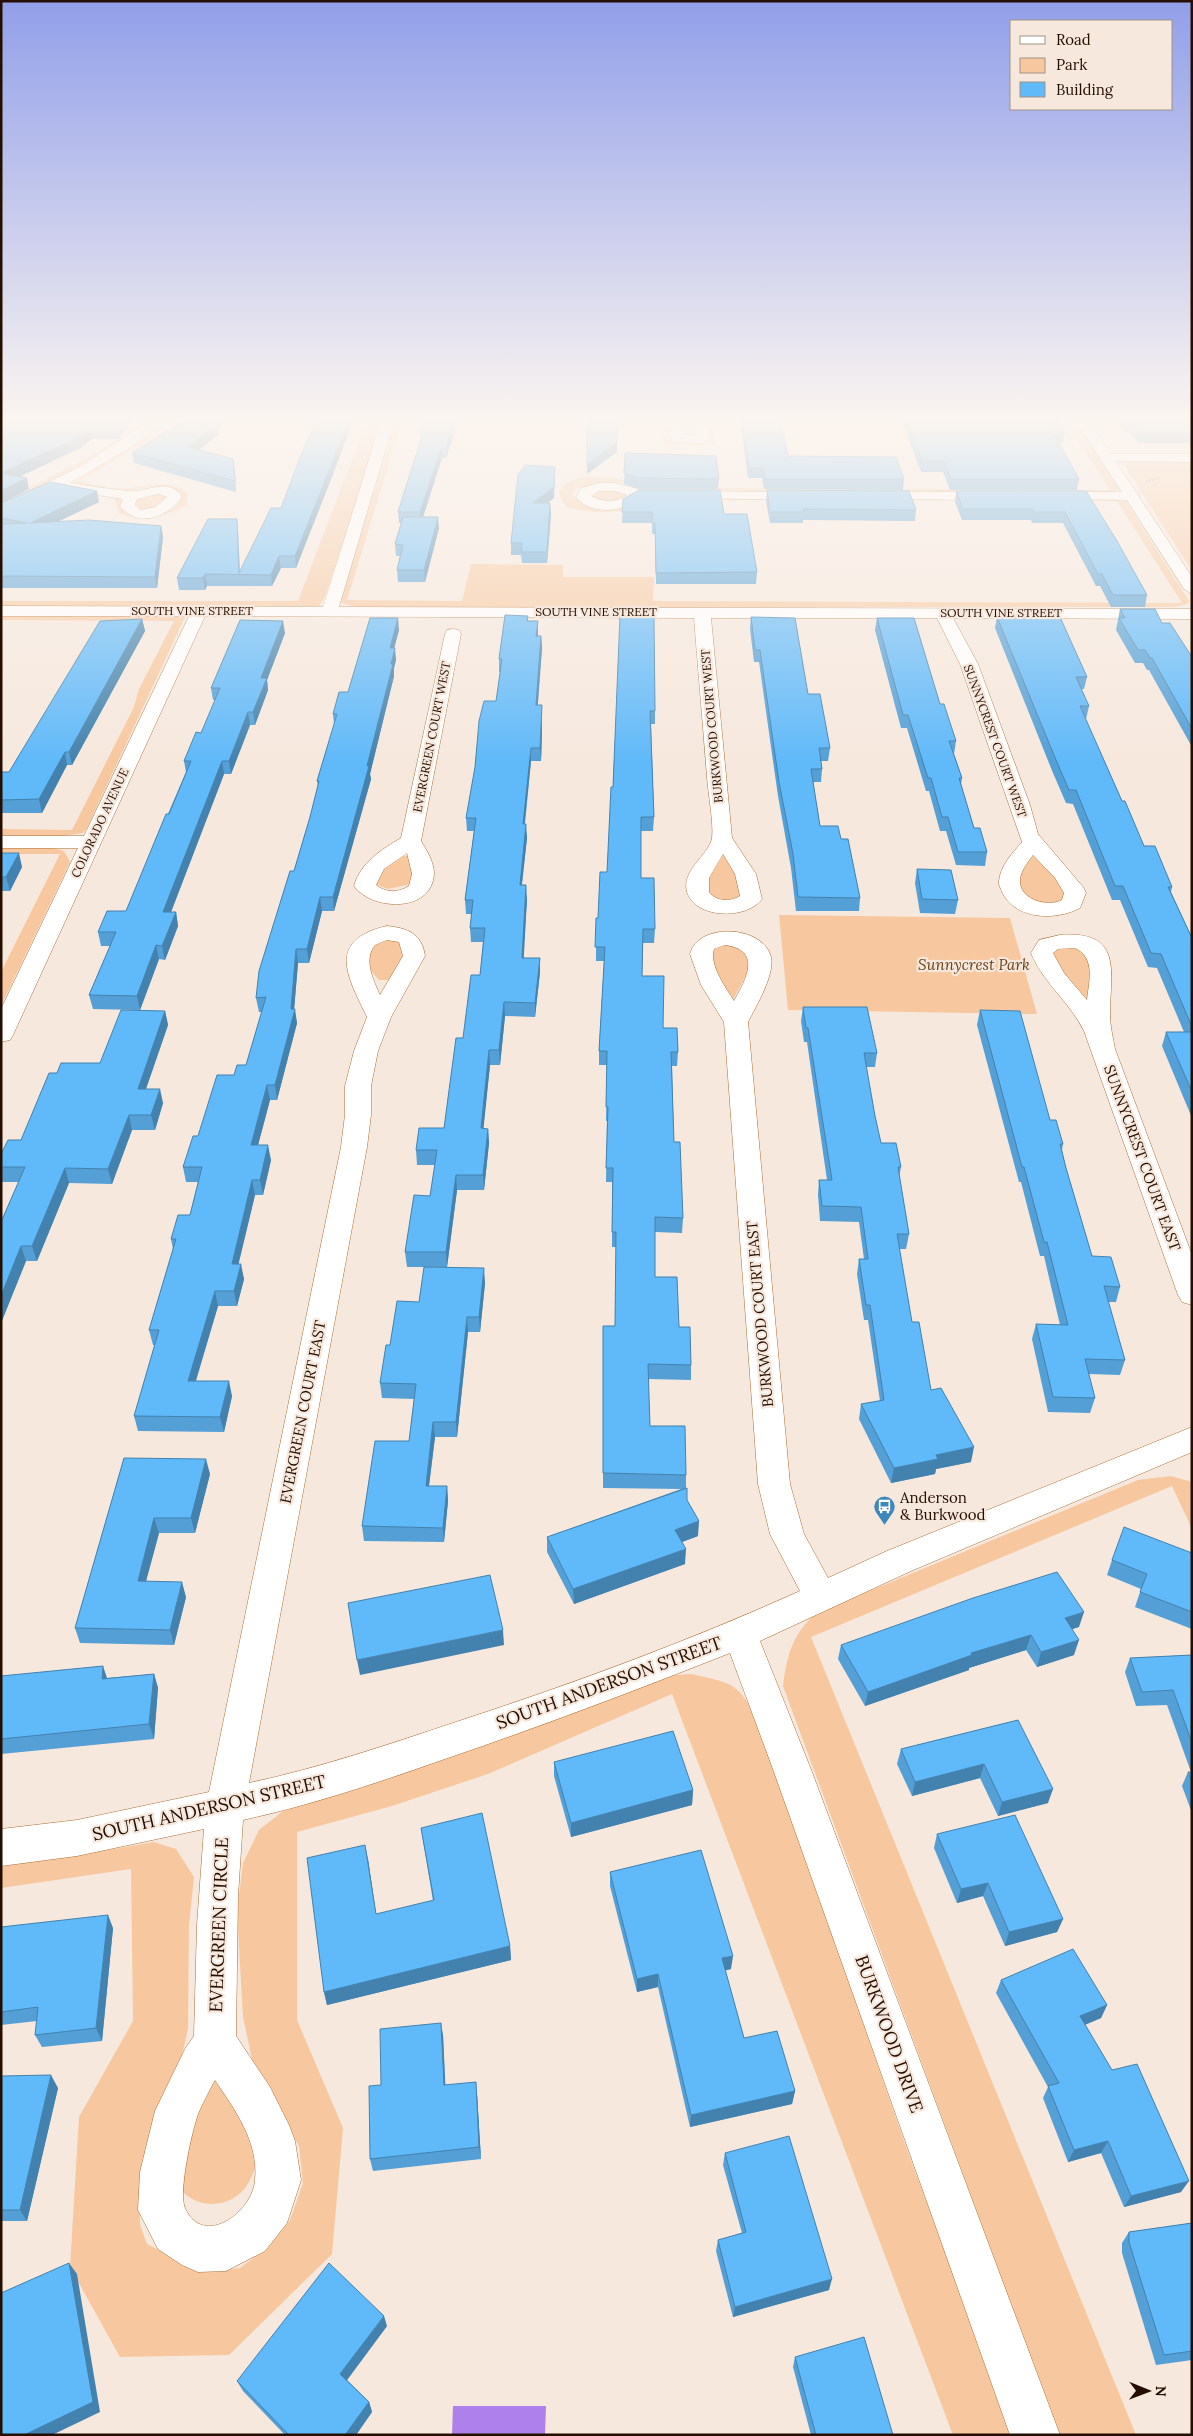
<svg xmlns="http://www.w3.org/2000/svg" width="1193" height="2436" viewBox="0 0 1193 2436" font-family="Lora,serif">
  <style>
    .green { fill: #f7c89f }
    .water { fill: #ae80eb }
    .lines { fill: none; stroke-linecap: round; stroke-linejoin: round }
    .minor-casing { stroke: #ac7036; stroke-width: 1 }
    .major-casing { stroke: #ac7036; stroke-width: 1 }
    .path { stroke: #8f7d70; stroke-width: 2; stroke-dasharray: 1 2; stroke-linecap: butt }
    .minor { fill: #fff; fill-rule: evenodd }
    .major { fill: #fff; fill-rule: evenodd }
    .wall { fill: #539fd6 }
    .shaded-wall { fill: #4382ae }
    .building { fill: #60b9f9; stroke: #4382ae }
    .labels { text-anchor: middle; stroke-width: 4.5; stroke-linejoin: round; paint-order: stroke }
    .far-street-label { font-size: 12px; fill: #250e00; stroke: #f6e8dd }
    .park-label { font-size: 15px; font-style: italic; fill: #69421c; stroke: #f6e8dd }
    .street-label { font-size: 15px; fill: #250e00; stroke: #f6e8dd }
    .poi-label { font-size: 15px; fill: #250e00; stroke: #f6e8dd; text-anchor: start }
    .near-street-label { font-size: 18px; fill: #250e00; stroke: #f6e8dd }
  </style>
  <rect width="100%" height="100%" fill="#f6e8dd"/>
  <g class="green">
    <path d="M142 421H147C103 457 53 480 1 504V501L73 466 119 439Z"/>
    <path d="M167 421H174L145 443 78 481C93 485 113 490 128 488 148 487 170 478 187 493V505C168 516 139 522 119 513L114 498 65 489 1 518V514L64 488 114 496 119 498 129 512C147 515 177 519 181 494 166 478 141 491 121 490 106 490 89 487 75 482L149 435Z"/>
    <path d="M367 421H382L325 597 319 606H1V601H298Z"/>
    <path d="M395 421H402L347 600 462 601 471 564 563 565V577H654L653 601 1182 603 1117 501 758 499 659 502 638 511 594 512 568 508 562 501 559 492C561 490 564 485 567 483 585 471 633 479 651 488L1110 490 1069 427 911 421 1077 426 1118 488 1113 492 1103 493 642 490C622 479 594 480 574 490L572 495 585 504 641 499 1110 497 1126 502 1189 601 1187 604 1175 607H355L342 603 339 598Z"/>
    <path d="M662 421H670L672 442H708L705 421H710L716 445H664Z"/>
    <path d="M1130 461H1192V571L1123 463Z"/>
    <path d="M609 488 628 495C618 503 599 503 590 495V493Z"/>
    <path d="M155 492 169 498 164 508 137 509 136 502 139 496Z"/>
    <path d="M1 614 185 617 87 828 83 833 62 836H1V829L72 830 134 707 139 689 174 621 1 620Z"/>
    <path d="M1 847 53 848 64 851 70 862 1 1006V972L60 854H1Z"/>
    <path d="M721 853 726 855 747 891C731 904 717 904 704 888Z"/>
    <path d="M1032 853C1048 866 1061 880 1066 899L1049 909 1020 893 1015 880Z"/>
    <path d="M399 855 409 856 417 877 412 884 388 889 374 884 373 875Z"/>
    <path d="M779 915 1010 918 1037 1014 788 1010Z"/>
    <path d="M386 940H399L409 949 391 980H379L372 972 366 958 374 943Z"/>
    <path d="M729 944 741 945 753 962 732 1002 708 957 717 946Z"/>
    <path d="M1066 944 1089 953 1092 985 1086 1002 1055 966 1051 955 1054 950Z"/>
    <path d="M1171 1476 1192 1482V1529L1172 1486 811 1637 1136 2435H1059L783 1686C787 1655 792 1635 816 1613L1138 1480Z"/>
    <path d="M692 1674C733 1684 736 1681 757 1718L905 2144 997 2392 1010 2435H953L672 1694 488 1774 392 1806 297 1832V2020L343 2128 332 2254 229 2355 120 2357 70 2267 79 2117 133 2021 131 1869 1 1888V1865L85 1854 154 1842 176 1849 194 1877 189 1925 188 2029 182 2055 161 2114 147 2142 139 2180 140 2225 147 2244 176 2259 208 2271 240 2268 268 2247 290 2220 303 2183 299 2146 255 2073 243 2017 237 1911 243 1863 259 1830 283 1811 661 1676Z"/>
    <path d="M219 2066 258 2159C253 2173 250 2186 238 2195 217 2212 181 2204 176 2177 172 2155 208 2089 219 2066Z"/>
  </g>
  <path class="water" d="M453 2406H546L545 2435H452Z"/>
  <g class="lines">
    <defs>
      <g id="minor">
        <path d="M149 421H164L126 450 70 483C89 486 109 489 128 491 147 493 168 476 182 497 169 517 137 529 120 506L123 499 57 489 1 513V504L78 468ZM158 494 167 497 155 507 141 510 135 505 137 499Z"/>
        <path d="M381 421H394L339 607 1192 609V619L953 618 978 664 1030 805 1038 834 1083 887 1086 893 1080 908C1056 921 1015 920 1002 892 1001 888 998 885 999 881 1001 864 1012 854 1022 842L960 664 937 618H711L732 838 756 874 762 899C747 920 695 919 687 892 681 870 709 855 712 838 714 824 708 793 707 777 703 724 698 671 694 618L205 616 13 1035 10 1040 1 1042V1009L78 848H1V836H84L189 616H1V606L323 607ZM723 854 735 874 740 896C730 902 717 902 709 892V878ZM1033 855 1055 878 1064 893 1062 900C1049 907 1022 901 1020 883 1019 873 1027 863 1033 855Z"/>
        <path d="M670 421H683V435H695L694 421H707L709 439 702 443 672 442Z"/>
        <path d="M1017 421H1088L1090 423 1083 427 1022 428 1017 427 1015 424Z"/>
        <path d="M1108 454H1192V462L1103 461 1101 458 1103 455Z"/>
        <path d="M598 483H615L638 489 641 495C629 513 590 516 576 497L581 488ZM599 491H614L627 495C617 503 602 502 591 496Z"/>
        <path d="M684 491 804 492 811 496 804 500 679 498 677 495 679 492Z"/>
        <path d="M874 492H991L998 496 991 500 869 499 867 496 869 493Z"/>
        <path d="M1052 492H1133L1140 496 1133 500 1047 499 1045 496 1047 493Z"/>
        <path d="M453 629 459 630 461 634 421 841C427 851 434 862 434 874 432 913 372 911 354 886 361 862 381 850 401 838L445 634 447 630ZM407 853 412 874 409 886C398 893 386 893 376 885L384 869Z"/>
        <path d="M387 926C408 928 422 934 425 956L391 1017 378 1051 371 1086V1115L367 1147 249 1783C320 1768 390 1744 459 1721 575 1683 689 1641 800 1591L770 1534 758 1484 724 1022 701 985 690 954C698 922 763 925 771 957 775 975 756 1006 748 1022L790 1484 804 1534 828 1578 887 1551 1192 1427V1452L911 1571 760 1641 812 1772 1060 2435H1010L774 1772 730 1653C634 1691 539 1727 442 1760 377 1783 311 1805 243 1820L238 1896 236 2036 270 2087 289 2125 295 2141 301 2180 287 2223 265 2251 226 2271 198 2272 182 2265 158 2249 138 2210 140 2172 155 2111 185 2049 194 2036 197 1925 204 1829 77 1856 1 1866V1829L77 1820 209 1792 341 1147 345 1115V1086L354 1051 367 1017C347 976 326 940 387 926ZM387 940 399 942 403 956 380 995C373 980 363 959 375 945ZM725 945C762 950 747 978 734 1001 726 988 709 966 714 949ZM215 2080C235 2110 259 2142 255 2180 253 2212 203 2249 185 2208 178 2192 192 2131 198 2114 203 2102 209 2091 215 2080Z"/>
        <path d="M1060 935C1124 930 1110 972 1110 1015 1110 1026 1113 1038 1115 1049L1192 1255V1305L1182 1302 1178 1295 1084 1031C1070 1002 1043 983 1031 953L1039 940ZM1075 948C1096 958 1089 981 1087 1000L1064 973 1053 953 1058 949Z"/>
      </g>
      <path id="major" d="M1076 421H1089L1192 577V594L1184 589Z"/>
    </defs>
    <use href="#minor" class="minor-casing"/>
    <use href="#major" class="major-casing"/>
    <path class="path" d="M1146 482 1159 478"/>
    <use href="#minor" class="minor"/>
    <use href="#major" class="major"/>
  </g>
  <g class="wall">
    <path d="M1 421H132L119 439H92L80 448 19 477 29 489 5 501 99 502 59 521 161 526 163 537 157 588H1Z"/>
    <path d="M424 421H458L446 458H442L423 517 439 528 425 582H398L397 570 400 556H396L395 544 401 523H399L398 512 420 441V436Z"/>
    <path d="M741 421H781L788 456 904 479 903 490 764 489 762 478H748L741 428Z"/>
    <path d="M902 421H1059L1065 432 1063 442H1058L1079 479 1077 490H950L943 472H921Z"/>
    <path d="M1118 421H1192V443H1138L1129 431H1125Z"/>
    <path d="M219 428V434L199 450 233 459 236 492 134 463 132 453Z"/>
    <path d="M625 453 719 479 718 489H639L624 484Z"/>
    <path d="M555 467 554 498 547 503H550L551 514 547 563H522L521 555H511V543Z"/>
    <path d="M335 469 296 568H281L272 586H207L205 590H179L177 578 238 530 240 571 281 508Z"/>
    <path d="M767 490 916 510 915 521 803 520V523H770L766 501Z"/>
    <path d="M956 491H1086L1147 595 1145 607H1111L1100 586H1096L1063 523H1032L1031 520H962L955 502Z"/>
    <path d="M623 499 724 514 757 572 756 584H656L655 534H652V523H622Z"/>
    <path d="M1120 609 1162 623 1192 657V747L1149 670H1147L1143 663H1135L1116 630Z"/>
    <path d="M620 615 655 711V724H651L654 817 653 831H641V878L655 929 654 943H643L642 976 663 1028 678 1052 677 1066H672L674 1142 683 1218 682 1233 655 1232V1277L679 1327 691 1365V1380L648 1379 650 1426 686 1475V1488L687 1500 698 1536 682 1542 685 1564 574 1604 547 1552V1537L681 1489 603 1488V1326H615L616 1247H612V1182H606L607 1121H606L607 1065H599V1051L604 961H596V918H598L607 872 613 787Z"/>
    <path d="M528 616V621L538 633V636H541L542 648 537 705H542V733L541 761H531L525 824 527 838 522 885 527 899 523 958H540V972L535 1017 505 1016 500 1065H490L483 1129H488L489 1143 484 1190H457L447 1267H407L405 1252 430 1196 435 1165H417L416 1150 444 1128 463 1038 480 975 483 942H471L470 928 472 914H466L465 900 474 831H467L466 818 496 701 500 672H499V659Z"/>
    <path d="M751 617 808 694 830 748 828 761H821L822 769 821 782H813L820 826 841 839 860 898 859 911H796L791 868 778 796 759 662H754L750 629Z"/>
    <path d="M997 617 1087 677 1084 689H1081L1089 706 1086 719H1085L1122 801 1144 846 1172 887 1171 892 1192 938V1118L1162 1046 1166 1032H1184L1157 968 1148 967 1120 900H1112L1073 804 1066 803 1053 773 995 628Z"/>
    <path d="M877 618 940 704 956 741 954 754 962 778 961 785 974 828 987 852 985 866 956 865 946 831H940L929 791H926L907 728H901L875 630Z"/>
    <path d="M142 619 145 631 72 765H67L42 813H1V772H9Z"/>
    <path d="M399 630 394 648 396 660 394 668V676L370 774 371 779 334 911H322L309 963H298L294 1009 297 1023 277 1100H270L258 1145 271 1160 263 1195H255L238 1264 244 1279 237 1306H218L196 1381 232 1396 224 1432 138 1431 134 1416 155 1345H153L149 1330 173 1249 171 1239 190 1215 198 1182H186L183 1167 198 1136 234 1075 246 1065 262 1012H259L256 998 310 817 318 786 317 781 334 724 333 714 348 692Z"/>
    <path d="M285 633 267 680 268 690 255 725H250L231 774H224L171 912H176L178 926 165 960 159 959 140 1010 93 1009 89 995 110 946H101L98 932 126 911 186 772 184 761 201 733 215 700H213L211 688Z"/>
    <path d="M1 853 22 867 10 891H1Z"/>
    <path d="M917 869 958 900 955 914 920 913 915 883Z"/>
    <path d="M803 1007 877 1053 875 1067H866L875 1116 881 1143 901 1167 899 1177 909 1234 906 1249H899L912 1322 931 1390 971 1462 936 1469 935 1474 891 1483 859 1419 861 1404 880 1401 868 1320H864L857 1274 859 1259H864L859 1222 820 1221 818 1195 819 1180H827L807 1042H804L801 1021Z"/>
    <path d="M980 1010 1050 1120 1063 1144 1062 1150 1066 1168 1092 1256 1120 1287 1116 1302H1108L1125 1360 1120 1375 1089 1374 1095 1398 1090 1413 1048 1412 1032 1339 1036 1324 1060 1325 1044 1256H1040L1021 1182H1019L977 1025Z"/>
    <path d="M165 1011 168 1025 146 1089 163 1103 155 1130H132L112 1184 69 1183 37 1261H26L1 1323V1222L19 1182H1V1154L21 1140 57 1073 100 1063Z"/>
    <path d="M485 1283 480 1332H468L457 1437H435L429 1486H447L448 1501 444 1542 364 1541 362 1526 409 1441 414 1399 382 1398 380 1383 390 1345 419 1302Z"/>
    <path d="M124 1458 210 1474 195 1533H159L146 1581 186 1597 174 1645 80 1643 75 1628Z"/>
    <path d="M1192 1553V1629L1135 1607 1141 1589 1107 1575 1112 1560Z"/>
    <path d="M1079 1627 1072 1629 1074 1655 1037 1667 1026 1650 969 1668V1670L865 1706 838 1659 841 1645Z"/>
    <path d="M1192 1655V1813L1182 1786 1188 1772H1191L1167 1705 1136 1706 1125 1672 1130 1658Z"/>
    <path d="M154 1674 158 1688 154 1739 1 1754V1676L107 1678Z"/>
    <path d="M1018 1720 1048 1803 998 1816 980 1778 912 1796 897 1764 901 1749Z"/>
    <path d="M554 1762 693 1790 692 1805 571 1837 554 1776Z"/>
    <path d="M421 1828 510 1946 511 1960 327 2005 324 1992 368 1859 376 1914 433 1901Z"/>
    <path d="M937 1834 1063 1919 1057 1932 1005 1946 983 1896 957 1903 934 1848Z"/>
    <path d="M610 1872 731 1969 725 1970 744 2038 795 2091 792 2104 690 2127 658 1987 637 1992 610 1886Z"/>
    <path d="M1 1927 113 1928 102 2041 42 2047 35 2035 37 2021 1 2025Z"/>
    <path d="M1001 1980 1107 2005 1101 2018 1085 2025 1181 2192 1124 2207 1101 2153 1068 2162 1043 2098 1048 2087 996 1993Z"/>
    <path d="M443 2035 445 2085 477 2094 481 2159 373 2171 370 2159 381 2085Z"/>
    <path d="M1 2076 58 2088 27 2221H1Z"/>
    <path d="M725 2153 829 2290 733 2317 716 2251 718 2240 742 2233 723 2165Z"/>
    <path d="M1192 2223V2360L1156 2365 1122 2253V2243L1129 2232Z"/>
    <path d="M387 2326 347 2380 369 2402 372 2412 356 2435H285L243 2391 237 2381Z"/>
    <path d="M795 2357 893 2435H811L793 2367Z"/>
  </g>
  <g class="shaded-wall">
    <path d="M123 421H132L119 439 117 429Z"/>
    <path d="M213 421H225L219 428V434L190 457 189 447Z"/>
    <path d="M348 421H353L335 469 296 568 295 556Z"/>
    <path d="M454 421H458L446 458V448Z"/>
    <path d="M90 429 92 439 80 448 4 484 1 473Z"/>
    <path d="M617 442V452L587 474V464Z"/>
    <path d="M441 448 442 458 421 523 420 512Z"/>
    <path d="M233 459 235 469 236 492Z"/>
    <path d="M555 467 554 498 533 514V503Z"/>
    <path d="M27 478 29 489 1 503V491Z"/>
    <path d="M97 491 99 502 32 534 30 523Z"/>
    <path d="M550 503 551 514 547 563V552Z"/>
    <path d="M438 517 439 528 425 582 424 570Z"/>
    <path d="M161 526 163 537 157 588 155 577Z"/>
    <path d="M279 556 281 568 272 586 271 575Z"/>
    <path d="M205 574 207 586 205 590 203 578Z"/>
    <path d="M398 618 399 630 391 660 390 648Z"/>
    <path d="M142 619 145 631 72 765 69 752Z"/>
    <path d="M283 621 285 633 267 680 268 690 255 725 253 712 261 678Z"/>
    <path d="M538 621V633L537 648 536 636Z"/>
    <path d="M541 636 542 648 537 717 536 705Z"/>
    <path d="M395 648 396 660 394 668V676L370 774 371 779 334 911 333 897Z"/>
    <path d="M542 705V733L541 761 540 748Z"/>
    <path d="M248 712 250 725 231 774 229 761Z"/>
    <path d="M531 748V761L523 837V824Z"/>
    <path d="M65 752 67 765 42 813 39 799Z"/>
    <path d="M222 761 224 774 166 925 163 912Z"/>
    <path d="M526 824 527 838 520 899V885Z"/>
    <path d="M19 853 22 867 10 891 6 877Z"/>
    <path d="M526 885 527 899 523 972 522 958Z"/>
    <path d="M320 897 322 911 309 963 307 949Z"/>
    <path d="M176 912 178 926 165 960 162 946Z"/>
    <path d="M156 945 159 959 140 1010 137 996Z"/>
    <path d="M296 949 298 963 294 1011 295 1009 297 1023 277 1100 275 1085 291 1009Z"/>
    <path d="M540 958V972L535 1017V1003Z"/>
    <path d="M504 1002 505 1016 500 1065 499 1050Z"/>
    <path d="M165 1011 168 1025 141 1103 138 1089Z"/>
    <path d="M489 1050 490 1065 482 1143 481 1128Z"/>
    <path d="M267 1085 270 1100 254 1160 251 1145Z"/>
    <path d="M160 1089 163 1103 155 1130 151 1115Z"/>
    <path d="M129 1115 132 1130 112 1184 108 1169Z"/>
    <path d="M488 1129 489 1143 484 1190 483 1175Z"/>
    <path d="M268 1145 271 1160 263 1195 260 1180Z"/>
    <path d="M65 1168 69 1183 37 1261 32 1246Z"/>
    <path d="M456 1175 457 1190 447 1267 446 1252Z"/>
    <path d="M252 1180 255 1195 235 1279 232 1264Z"/>
    <path d="M21 1246 26 1261 1 1323V1296Z"/>
    <path d="M241 1264 244 1279 237 1306 234 1291Z"/>
    <path d="M484 1268 485 1283 480 1332 479 1317Z"/>
    <path d="M215 1291 218 1306 191 1396 188 1381Z"/>
    <path d="M467 1317 468 1332 457 1437 456 1422Z"/>
    <path d="M229 1381 232 1396 224 1432 220 1417Z"/>
    <path d="M433 1422 435 1437 427 1501 426 1486Z"/>
    <path d="M974 1447 971 1462 936 1469 935 1474 891 1483 894 1468 936 1455Z"/>
    <path d="M206 1459 210 1474 195 1533 191 1518Z"/>
    <path d="M447 1486 448 1501 444 1542 443 1528Z"/>
    <path d="M154 1518 159 1533 142 1596 138 1581Z"/>
    <path d="M699 1521 698 1536 674 1545 675 1530Z"/>
    <path d="M686 1549 685 1564 574 1604 573 1589Z"/>
    <path d="M182 1582 186 1597 174 1645 170 1630Z"/>
    <path d="M1084 1612 1079 1627 1060 1633 1065 1618Z"/>
    <path d="M503 1630 504 1645 360 1675 357 1660Z"/>
    <path d="M1031 1635 1026 1650 969 1668V1670L865 1706 868 1692 971 1653Z"/>
    <path d="M1079 1640 1074 1655 1037 1667 1041 1652Z"/>
    <path d="M103 1666 108 1681 102 1679Z"/>
    <path d="M154 1674 158 1688 154 1739 149 1724Z"/>
    <path d="M984 1764 980 1778 912 1796 915 1782Z"/>
    <path d="M1053 1789 1048 1803 998 1816 1002 1802Z"/>
    <path d="M693 1790 692 1805 571 1837V1823Z"/>
    <path d="M365 1845 368 1859 378 1928 376 1914Z"/>
    <path d="M988 1883 983 1896 957 1903 961 1889Z"/>
    <path d="M108 1915 113 1928 102 2041 96 2028Z"/>
    <path d="M1063 1919 1057 1932 1005 1946 1009 1932Z"/>
    <path d="M510 1946 511 1960 327 2005 324 1992Z"/>
    <path d="M733 1956 731 1969 720 1972 722 1958Z"/>
    <path d="M658 1974V1987L637 1992V1979Z"/>
    <path d="M1107 2005 1101 2018 1074 2029 1080 2016Z"/>
    <path d="M441 2023 443 2035 446 2098 444 2085Z"/>
    <path d="M51 2075 58 2088 27 2221 20 2210Z"/>
    <path d="M476 2082 477 2094 481 2159 479 2147Z"/>
    <path d="M795 2091 792 2104 690 2127 691 2115Z"/>
    <path d="M1108 2141 1101 2153 1068 2162 1074 2150Z"/>
    <path d="M1189 2181 1181 2192 1124 2207 1131 2196Z"/>
    <path d="M69 2263 77 2274 100 2412 52 2435H24Z"/>
    <path d="M832 2279 829 2290 733 2317 735 2307Z"/>
    <path d="M384 2316 387 2326 344 2384 340 2374Z"/>
    <path d="M369 2402 372 2412 356 2435H345Z"/>
  </g>
  <g class="building">
    <path d="M1 421H123L117 429H90L78 438 1 473 27 478 1 491Z"/>
    <path d="M183 421 202 422V421H213L212 423H218L189 447 233 459 235 481 132 453Z"/>
    <path d="M316 421H348L334 458 295 556H279L271 575 205 574 203 578H177L208 519H237L239 573 271 508H281L303 450Z"/>
    <path d="M424 421H454L446 448H441L420 512H398L422 436H420Z"/>
    <path d="M587 421H617V442L587 464Z"/>
    <path d="M742 421H781L788 456 896 457 904 479H765L763 468H749Z"/>
    <path d="M907 421H1059L1065 432 1052 431 1079 479H951L944 461H922Z"/>
    <path d="M1132 421H1192V433H1140Z"/>
    <path d="M625 453 716 456 719 479 639 478 624 473Z"/>
    <path d="M525 465 555 467 554 487 533 503H550L547 552H521L522 543H511L518 475Z"/>
    <path d="M50 482 97 491 30 523 89 520 161 526 155 577 1 576V524L28 523 1 518V503Z"/>
    <path d="M639 490H720L724 514H747L757 572 656 573 655 523H652V512H622L623 499Z"/>
    <path d="M767 490 909 491 916 510 803 509 804 512H770Z"/>
    <path d="M956 491H1086L1117 541 1147 595H1113L1102 574H1098L1065 512H1034L1033 509H963Z"/>
    <path d="M403 517H438L424 570H397L403 545 395 544Z"/>
    <path d="M1120 609H1155L1162 623H1170L1192 657V729L1152 658H1150L1145 650H1138L1119 618H1125Z"/>
    <path d="M505 615 528 616 527 621H538L536 636H541L536 705H542L540 748H531L523 824H526L520 885H526L522 958H540L535 1003 504 1002 499 1050H489L481 1128 488 1129 483 1175H456L446 1252H405L414 1195 430 1196 437 1150H416L419 1128H444L456 1038H463L471 975H480L485 928H470L473 900H465L476 818H466L475 767 479 721 484 701H496L502 659H499Z"/>
    <path d="M620 615H654L655 711H650L654 817H641V878H654L655 929H643L642 976H664L663 1028H677L678 1052H671L674 1142H680L683 1218 655 1217V1277H677L679 1327H690L691 1365 648 1364 650 1426H685L686 1475 603 1473V1326H615L616 1232H612L613 1168H606L608 1107H606L607 1051H599L605 947H595L596 918H598L600 872H607L611 787H613Z"/>
    <path d="M751 617 795 618 808 694H820L830 748H819L822 769H811L820 826H838L841 839H848L860 898 798 897 793 854 779 782 760 650H755Z"/>
    <path d="M997 617H1060L1087 677H1076L1089 706H1080L1122 801H1125L1144 846H1155L1172 887H1168L1192 938V1027L1161 954 1151 953 1123 886H1115L1076 790H1069L1056 760Z"/>
    <path d="M370 618H398L390 648H395L391 664H393L367 766H369L333 897H320L307 949H296L291 1009H295L275 1085H267L251 1145H268L260 1180H252L232 1264H241L234 1291H215L188 1381H229L220 1417 134 1416 159 1330H149L176 1239H171L178 1215H190L202 1167H183L193 1136H198L217 1075H234L237 1065H246L266 997 256 998 259 971 290 871H294L310 817 319 781H317L337 714H333L339 692H348Z"/>
    <path d="M877 618H914L940 704H944L956 741H949L962 778H959L974 828H980L987 852H958L948 817H942L931 778H928L908 715H903Z"/>
    <path d="M142 619 69 752H65L39 799 1 800V772H9L100 621Z"/>
    <path d="M240 620 283 621 261 678H267L253 712H248L229 761H222L163 912H176L162 946 156 945 137 996 89 995 116 932H98L107 911H126L166 814H169L191 761H184L196 732 201 733 220 688H211Z"/>
    <path d="M1 853H19L6 877H1Z"/>
    <path d="M917 869 951 870 958 900 922 899Z"/>
    <path d="M803 1007H867L877 1053H864L875 1116 881 1143H896L901 1167H898L909 1234H897L912 1322H919L931 1390 941 1388 974 1447 936 1455 938 1459 894 1468 861 1404 884 1400 870 1305H866L859 1259H868L861 1207 822 1206 819 1180H832L808 1028H806Z"/>
    <path d="M121 1010 165 1011 138 1089H160L151 1115H129L108 1169 65 1168 32 1246H21L1 1296V1222L25 1167H1V1154L8 1140H21L49 1073H57L61 1063H100Z"/>
    <path d="M980 1010 1020 1011 1050 1120H1056L1063 1144H1060L1066 1168 1092 1256 1111 1257 1120 1287 1104 1286 1125 1360 1085 1359 1095 1398 1053 1397 1036 1324 1068 1325 1047 1242H1044L1024 1167H1022Z"/>
    <path d="M1166 1032H1192V1092Z"/>
    <path d="M424 1267 484 1268 479 1317H467L456 1422H433L426 1486H447L443 1528 362 1526 375 1441H409L416 1384 380 1383 386 1345H390L397 1301 419 1302Z"/>
    <path d="M124 1458 206 1459 191 1518H154L138 1581 182 1582 170 1630 75 1628Z"/>
    <path d="M687 1488V1500L699 1521 675 1530 686 1549 573 1589 547 1537Z"/>
    <path d="M1124 1527 1192 1553V1612L1140 1592 1147 1574 1112 1560Z"/>
    <path d="M1057 1572 1084 1612 1065 1618 1079 1640 1041 1652 1031 1635 971 1653 972 1655 868 1692 841 1645 973 1598Z"/>
    <path d="M490 1575 503 1630 357 1660 348 1603Z"/>
    <path d="M1192 1655V1743L1173 1690 1142 1692 1130 1658Z"/>
    <path d="M103 1666 102 1679 154 1674 149 1724 1 1739V1676Z"/>
    <path d="M1018 1720 1053 1789 1002 1802 984 1764 915 1782 901 1749Z"/>
    <path d="M673 1731 693 1790 571 1823 554 1762Z"/>
    <path d="M1188 1772H1192V1781Z"/>
    <path d="M482 1813 510 1946 324 1992 307 1858 365 1845 376 1914 434 1900 421 1828Z"/>
    <path d="M1015 1815 1063 1919 1009 1932 988 1883 961 1889 937 1834Z"/>
    <path d="M701 1850 733 1956 722 1958 744 2038 777 2031 795 2091 691 2115 658 1974 637 1979 610 1872Z"/>
    <path d="M108 1915 96 2028 35 2035 38 2007 1 2012V1927Z"/>
    <path d="M1073 1949 1107 2005 1080 2016 1112 2070 1137 2064 1189 2181 1131 2196 1108 2141 1074 2150 1048 2086 1059 2083 1001 1980Z"/>
    <path d="M441 2023 444 2085 476 2082 479 2147 370 2159 369 2086 381 2085 380 2029Z"/>
    <path d="M51 2075 20 2210H1V2076Z"/>
    <path d="M789 2136 832 2279 735 2307 718 2240 746 2232 725 2153Z"/>
    <path d="M1192 2223V2351L1164 2355 1129 2242V2232Z"/>
    <path d="M69 2263 93 2402 24 2435H1V2293Z"/>
    <path d="M329 2263 384 2316 340 2374 369 2402 345 2435H289L237 2381Z"/>
    <path d="M864 2337 893 2435H816L795 2357Z"/>
  </g>
  <linearGradient id="sky" x2="0" y2="1"><stop stop-color="#919fe9"/><stop offset="0.55" stop-color="#fbf5f0"/><stop offset="1" stop-color="#fbf5f0" stop-opacity="0"/></linearGradient>
  <rect width="1193" height="762" fill="url(#sky)"/>
  <defs>
    <symbol id="bus-pin" viewBox="-11 -11 22 30"><path d="M0 17L-7.5 6A9.5 9.5 0 1 1 7.5 6Z" fill="#3d87ba" stroke="#f6e8dd"/><path d="M-5-6H5V4H4V6H2V4H-2V6H-4V4H-5ZM-3.5-4V0h7V-4ZM-3.5 1.2v1.5H-2V1.2ZM2 1.2v1.5H3.5V1.2Z" fill="#fff"/></symbol>
  </defs>
  <g fill-rule="evenodd">
    <use href="#bus-pin" x="872" y="1494" width="25" height="34"/>
  </g>
  <g class="labels">
    <g class="far-street-label">
      <text x="192" y="615">SOUTH VINE STREET</text>
      <text x="596" y="616">SOUTH VINE STREET</text>
      <text x="1001" y="617">SOUTH VINE STREET</text>
      <text transform="translate(712 726) rotate(-95)" y="4">BURKWOOD COURT WEST</text>
      <text transform="translate(432 737) rotate(-79)" y="4">EVERGREEN COURT WEST</text>
      <text transform="translate(995 741) rotate(70)" y="4">SUNNYCREST COURT WEST</text>
      <text transform="translate(100 823) rotate(-65)" y="4">COLORADO AVENUE</text>
    </g>
    <g class="park-label">
      <text x="974" y="970">Sunnycrest Park</text>
    </g>
    <g class="street-label">
      <text transform="translate(1142 1158) rotate(70)" y="5">SUNNYCREST COURT EAST</text>
      <text transform="translate(760 1314) rotate(-95)" y="5">BURKWOOD COURT EAST</text>
      <text transform="translate(303 1412) rotate(-79)" y="5">EVERGREEN COURT EAST</text>
    </g>
    <g class="poi-label">
      <text x="900" y="1503">Anderson<tspan x="900" dy="17">&amp; Burkwood</tspan></text>
    </g>
    <g class="near-street-label">
      <text transform="translate(609 1683) rotate(-20)" y="6">SOUTH ANDERSON STREET</text>
      <text transform="translate(209 1808) rotate(-13)" y="6">SOUTH ANDERSON STREET</text>
      <text transform="translate(219 1925) rotate(-88)" y="6">EVERGREEN CIRCLE</text>
      <text transform="translate(889 2034) rotate(70)" y="6">BURKWOOD DRIVE</text>
    </g>
  </g>
  <rect width="1193" height="2436" fill="none" stroke="#250e00" stroke-width="5"/>
  <rect x="1010" y="20" width="162" height="90" fill="#f6e8dd" stroke="#a29185"/>
  <rect x="1020" y="36" width="25" height="8" fill="#ffffff" stroke="#a29185"/>
  <text x="1056" y="45" font-size="15" fill="#250e00">Road</text>
  <rect x="1020" y="58" width="25" height="15" fill="#f7c89f" stroke="#a29185"/>
  <text x="1056" y="70" font-size="15" fill="#250e00">Park</text>
  <rect x="1020" y="82" width="25" height="15" fill="#60b9f9" stroke="#a29185"/>
  <text x="1056" y="95" font-size="15" fill="#250e00">Building</text>
  <g transform="translate(1148 2391) rotate(91)" stroke="#f6e8dd" stroke-width="4" paint-order="stroke">
  <path d="M0-4L9 19L0 12L-9 19Z" fill="#250e00"/>
  <text y="-8" font-size="14" font-weight="bold" text-anchor="middle" fill="#250e00">N</text>
  </g>
</svg>
